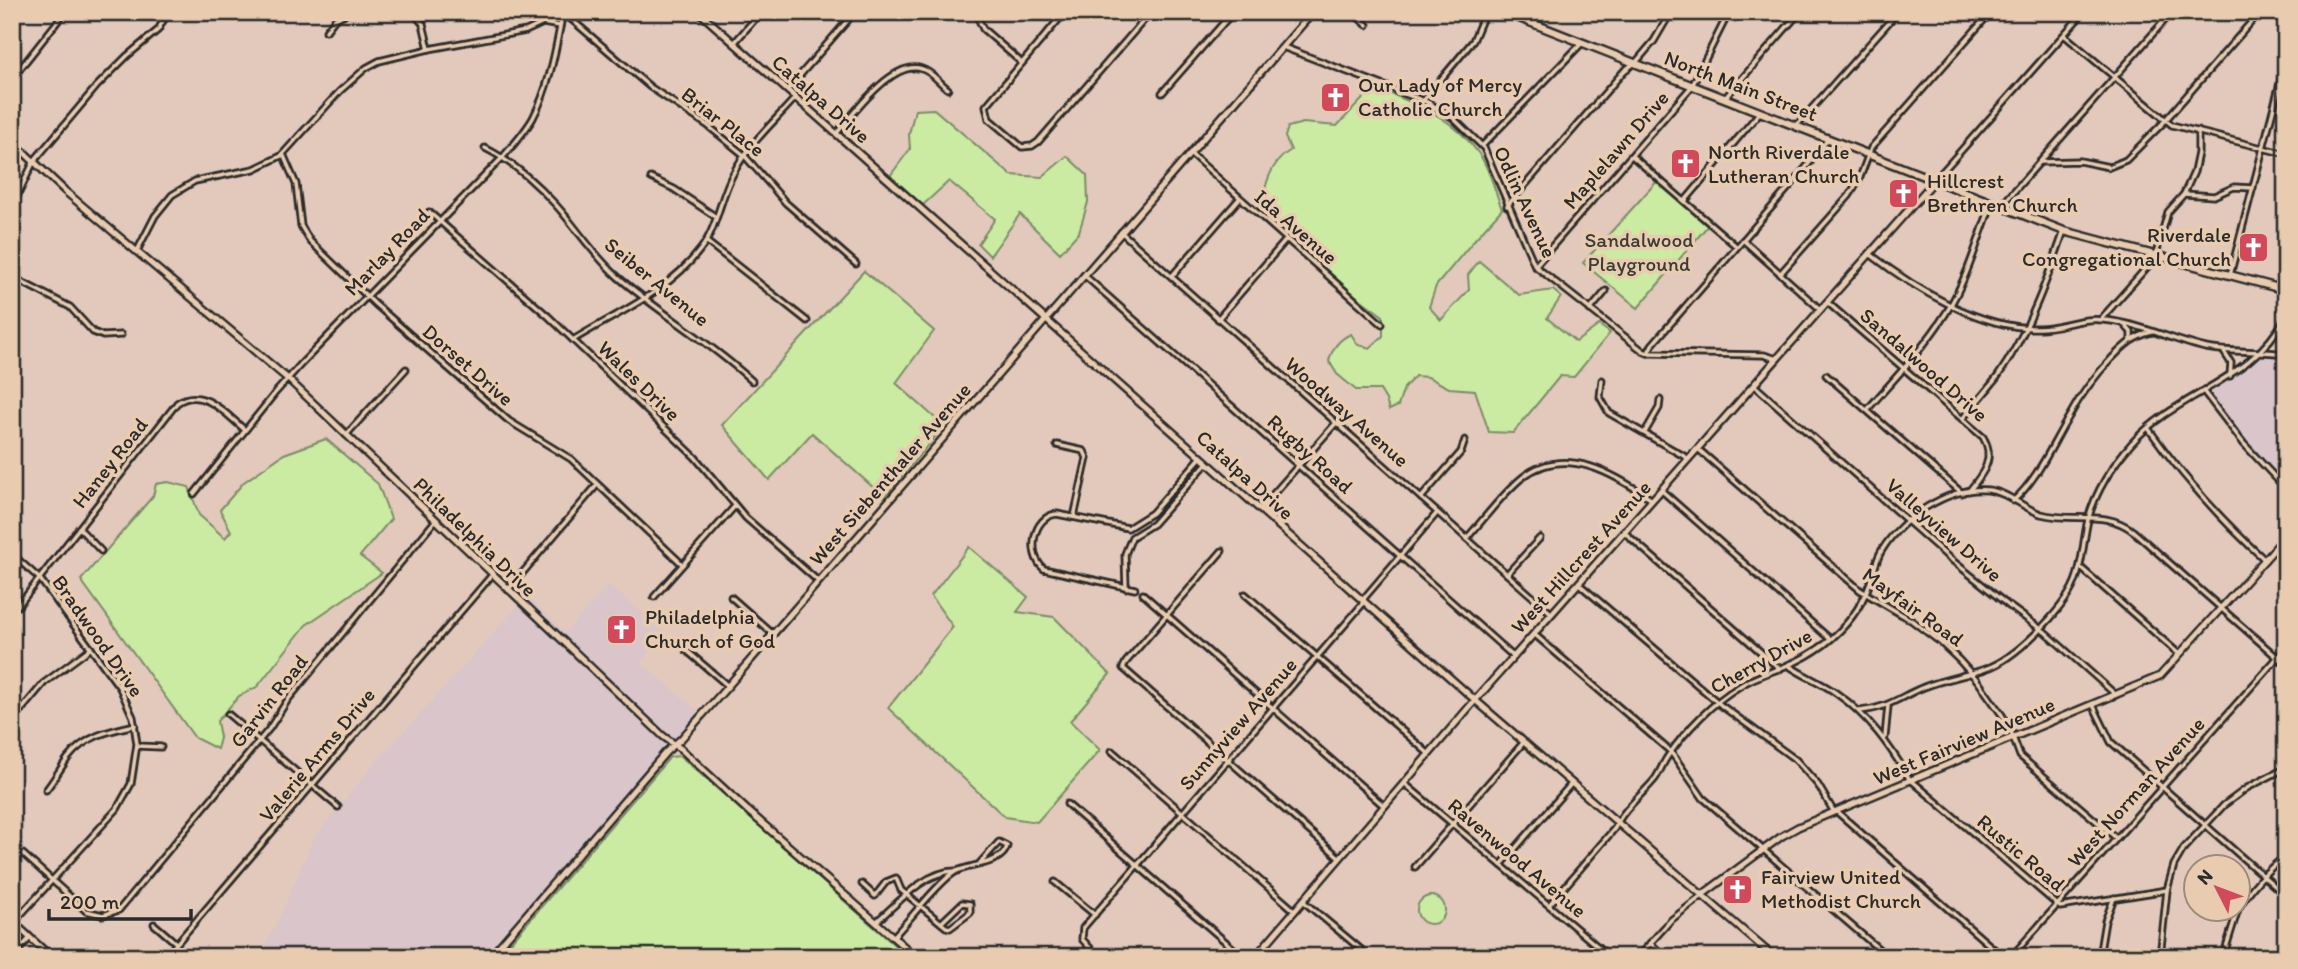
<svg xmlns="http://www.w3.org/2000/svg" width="2298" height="969" viewBox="0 0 2298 969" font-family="Itim,sans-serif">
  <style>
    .built { fill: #d9c5ca }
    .green { fill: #cbeba3; stroke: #7b8b67; stroke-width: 2 }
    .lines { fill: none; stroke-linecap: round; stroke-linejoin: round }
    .street-casing { stroke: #2b2b2b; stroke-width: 9 }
    .secondary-casing { stroke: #2b2b2b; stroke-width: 10 }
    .primary-casing { stroke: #2b2b2b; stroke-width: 11 }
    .street { stroke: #e9ccb0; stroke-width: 3.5 }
    .secondary { stroke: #e9ccb0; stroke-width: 5 }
    .primary { stroke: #e9ccb0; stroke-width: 6 }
    .labels { text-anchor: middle; stroke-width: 7; stroke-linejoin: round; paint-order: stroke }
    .poi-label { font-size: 21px; fill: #2b2b2b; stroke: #e9ccb0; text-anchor: start }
    .street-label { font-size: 21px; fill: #2b2b2b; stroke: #e9ccb0 }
    .park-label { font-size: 21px; fill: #3b3e37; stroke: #e9ccb0 }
  </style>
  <rect width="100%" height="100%" fill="#e2c9bc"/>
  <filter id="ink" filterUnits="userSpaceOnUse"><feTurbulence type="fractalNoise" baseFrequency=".0143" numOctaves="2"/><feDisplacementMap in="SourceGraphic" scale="14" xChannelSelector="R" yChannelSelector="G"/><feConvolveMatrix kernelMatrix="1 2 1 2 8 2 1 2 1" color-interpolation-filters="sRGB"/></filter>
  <g filter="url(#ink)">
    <g class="built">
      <path d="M2260 351 2286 354V489L2255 458 2204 392 2226 379Z"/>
      <path d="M608 585 666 633 640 662 698 711 486 957H261L260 955 280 917 314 838 372 767 521 603 524 594 565 633Z"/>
    </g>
    <g class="green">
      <path d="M1374 87C1416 105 1451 114 1479 154 1490 169 1495 192 1502 209L1475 239 1436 286 1429 307 1441 320 1469 290 1468 275 1479 261 1519 295 1553 290 1561 297 1547 318 1576 342 1599 325 1610 333 1574 377 1560 376 1513 433 1489 432 1475 390 1449 388 1428 377 1415 376 1404 388 1398 406 1389 410 1386 400 1380 390H1356L1337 374 1329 361C1332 349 1339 339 1351 334L1358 345 1370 348 1383 336V316L1356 296 1261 212C1264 188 1269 163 1291 150L1285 137 1288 127 1303 123 1337 126Z"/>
      <path d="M934 109 1011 175 1042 177 1067 156 1087 175 1088 202 1079 232 1060 253 1020 214 990 256 978 244 995 219 949 181 923 205 890 176 910 149 909 134 915 110Z"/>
      <path d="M1659 179 1710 223 1638 308 1583 263Z"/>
      <path d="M864 271 934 331 896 383 944 426 884 497 812 433 769 480 722 425Z"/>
      <path d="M326 439 378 484 391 519 360 556 382 573 306 625 257 687 239 696 217 721 220 738 217 749 195 738 81 580 153 496 156 484 168 482 189 487 199 515 225 538 231 531 220 510 244 482 284 454Z"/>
      <path d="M969 547 1028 597 1017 612 1054 617 1110 674 1070 721 1100 750 1037 822 1005 817 888 708 953 627 931 596Z"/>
      <path d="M680 756 908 957H498L670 757Z"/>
      <circle cx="1431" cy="910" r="14"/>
    </g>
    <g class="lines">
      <defs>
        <g id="street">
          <path d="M413 12 423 24 429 49"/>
          <path d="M982 12 979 20 983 29 1022 63"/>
          <path d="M1065 12 986 106 989 119 1022 147 1032 146 1038 142 1151 12"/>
          <path d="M1288 12 1307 20"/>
          <path d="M1352 12 1367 25"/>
          <path d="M2285 12 2286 13"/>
          <path d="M564 13 650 87 707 125 744 155 786 203 856 264"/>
          <path d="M543 23 560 26"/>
          <path d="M326 31 335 19 349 12"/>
          <path d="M2064 35 2172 125 2286 154"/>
          <path d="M735 42 761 12"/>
          <path d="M1283 47 1429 103 1453 118 1484 148 1535 266 1643 351 1648 353 1764 355 1777 359"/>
          <path d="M12 79 65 12"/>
          <path d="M788 89 855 12"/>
          <path d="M1162 93 1233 12"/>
          <path d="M1725 98 1800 12"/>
          <path d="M1423 101 1473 41 1485 12"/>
          <path d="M1796 126 1898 12"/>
          <path d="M837 133C853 114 893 59 922 69 932 72 939 82 948 89"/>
          <path d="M1482 146 1582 43"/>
          <path d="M485 148C511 161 536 183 555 204 577 228 593 255 618 277 661 314 710 342 752 381"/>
          <path d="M283 154 296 184 301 226 310 241 375 304 509 421 571 459 682 564"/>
          <path d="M1191 154 1382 324"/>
          <path d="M1632 156 1736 246"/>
          <path d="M2040 162 2080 161 2109 167 2126 160 2162 124 2260 12"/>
          <path d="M651 178 674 189 716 217"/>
          <path d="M1935 180 2084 12"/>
          <path d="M2184 194 2214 196 2234 187 2253 188"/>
          <path d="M1685 201 1760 112"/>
          <path d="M1507 206 1624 71 1637 61 1654 41 1671 12"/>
          <path d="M2001 206 2172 12"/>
          <path d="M12 207 34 161 97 86 127 56 158 30 168 12"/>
          <path d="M429 212 548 316 695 457 746 518 818 581"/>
          <path d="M1121 232 1552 614"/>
          <path d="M1743 240 1821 310"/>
          <path d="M707 242 807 321"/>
          <path d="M137 251 155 216 172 195 195 181 254 169 281 156 340 91 366 68 379 61 429 49 526 31 541 24 554 12"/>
          <path d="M1870 254C1915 289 1980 329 2039 328 2061 328 2081 317 2103 320 2139 323 2171 340 2206 348 2232 353 2259 350 2286 354"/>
          <path d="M2156 254 2168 212 2184 194 2194 172 2198 153V131"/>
          <path d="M1535 266 1692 86 1729 12"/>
          <path d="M1780 274 1849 196 1859 180 1871 148 1991 12"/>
          <path d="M1084 275 1514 657"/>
          <path d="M2230 275 2286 60"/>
          <path d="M1172 276 1239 199"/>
          <path d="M12 277 70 307 93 332 103 336 121 335"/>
          <path d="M1827 302 1983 437C1996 458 1983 474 1969 491"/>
          <path d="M1590 310 1606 291"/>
          <path d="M1218 319 1286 240"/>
          <path d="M2101 319 2157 256"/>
          <path d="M2124 324 2131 332V339"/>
          <path d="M573 340C617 313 668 292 700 250 718 228 720 196 734 172 749 144 775 121 796 97"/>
          <path d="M2224 352 2231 363 2230 376"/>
          <path d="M1648 353 1652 345 1804 170 1828 139"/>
          <path d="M1826 375 1962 493"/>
          <path d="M1602 380 1600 397 1609 413 1689 459"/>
          <path d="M1754 385 1948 557 2009 606 2045 632 2116 695"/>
          <path d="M2204 392 2244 444 2286 489"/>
          <path d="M1867 410C1894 379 1924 348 1946 313 1967 280 1978 239 1992 203"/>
          <path d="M1963 418C1975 404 1987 391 1998 376 2028 333 2047 280 2064 231"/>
          <path d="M2148 428C2182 476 2221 520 2265 560"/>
          <path d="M1645 432 1659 408 1660 400"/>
          <path d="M346 435 406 369"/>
          <path d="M1057 445 1084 451 1087 458 1074 517"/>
          <path d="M1698 449 1860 590 1911 620 1940 642 1959 660 1977 680 2002 715 2010 729 2020 756 2116 838"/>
          <path d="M1661 490 1830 639"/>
          <path d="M194 494 276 392 302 363 503 157C513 145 525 132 533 118 550 86 556 47 563 12"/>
          <path d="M1421 498 1461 452 1465 440"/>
          <path d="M2013 501C2039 478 2052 444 2070 415 2081 394 2096 375 2112 358 2125 345 2134 336 2152 332"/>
          <path d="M1260 509 1336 423"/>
          <path d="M79 528 101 551"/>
          <path d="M1624 532 1780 669"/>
          <path d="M1467 538C1485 518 1502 494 1523 477 1565 444 1615 474 1652 500"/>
          <path d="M1222 551 1126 662 1123 668 1340 858"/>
          <path d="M12 554 40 579 120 688 133 717 137 744 131 784 117 809 14 922"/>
          <path d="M2080 567 2179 654"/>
          <path d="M1507 574 1540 538"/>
          <path d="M1579 584 1722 706 1796 760 1818 785 1834 812"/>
          <path d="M1126 588 1125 554 1132 537 1153 524 1207 463"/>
          <path d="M1135 589 1044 569C1026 554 1033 516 1057 514L1128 528 1152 513 1201 457"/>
          <path d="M508 590 597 485"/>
          <path d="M1143 594 1384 806"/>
          <path d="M1245 594 1429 754"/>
          <path d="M654 597 735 506"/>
          <path d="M731 597 773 634"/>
          <path d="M18 606 177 403C202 385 227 415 245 430"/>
          <path d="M1534 634 1671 752 1703 798 1888 957"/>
          <path d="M686 650 728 686"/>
          <path d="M1788 665C1803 676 1821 682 1836 693 1869 716 1890 746 1910 780"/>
          <path d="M2093 705 2111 742 2286 896"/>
          <path d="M1860 711C1889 708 1899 697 1924 687 1944 679 1965 676 1985 669 2014 660 2063 611 2075 582 2083 563 2083 541 2088 520 2095 492 2113 464 2132 443 2179 391 2252 382 2286 316"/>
          <path d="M228 714 338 807"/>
          <path d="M12 721 44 683 91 648"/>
          <path d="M1885 737 1888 706"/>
          <path d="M137 746 161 747"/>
          <path d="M1112 751 1295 911"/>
          <path d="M1911 780 2060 907 2167 890"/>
          <path d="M1404 783 1610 957"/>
          <path d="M46 790C54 780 60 769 68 758 85 736 108 731 135 725"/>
          <path d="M1067 804 1243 957"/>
          <path d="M1836 811 2003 957"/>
          <path d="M23 854 86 911 103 915 119 910 269 729 287 701 435 521"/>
          <path d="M1501 865 1572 783"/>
          <path d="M1415 867 1524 742"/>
          <path d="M1055 882 1095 915"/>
          <path d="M862 884 875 896 886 882 896 878 901 890 946 927 950 928 970 913V904L962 903 941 923"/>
          <path d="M1303 901 1370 957"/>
          <path d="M1549 905 1615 828C1623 809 1642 795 1655 779 1660 772 1663 763 1668 756 1686 730 1713 702 1740 686 1755 676 1772 672 1788 665 1801 660 1814 652 1825 644 1844 629 1861 608 1869 585 1874 574 1875 561 1882 550 1902 518 1948 486 1988 490 2008 492 2023 508 2041 514 2073 523 2105 509 2133 531L2286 665"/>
          <path d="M2238 909C2249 890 2267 869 2286 856"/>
          <path d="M876 922C898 903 925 871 955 871"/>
          <path d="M154 924 176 943"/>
          <path d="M893 937C908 922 939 881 955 872 969 864 1003 865 1007 846L999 842 980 863"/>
          <path d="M1650 943 1665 957"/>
          <path d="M12 957 30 938"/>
          <path d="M165 957 492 575"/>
          <path d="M1098 957 1082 939 1083 928 1361 606 1365 597 1437 513"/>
          <path d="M1638 957 1671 920 1702 896"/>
          <path d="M2011 957 2286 648"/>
          <path d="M2099 957 2105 921 2114 898"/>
          <path d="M2160 957 2167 890 2174 865 2184 848 2224 805 2247 788 2286 768"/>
          <path d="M2223 957 2238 909"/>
          <path d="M2278 957 2286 948"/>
        </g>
        <g id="secondary">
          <path d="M699 12 1475 700 1774 957"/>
          <path d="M12 141 66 192 288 379 663 736 681 749 747 810 916 957"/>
          <path d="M1702 895 1782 836 1798 827 2160 676 2286 536"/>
          <path d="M12 921 51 957"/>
          <path d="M490 957 666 752 681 739 728 686 1313 12"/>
          <path d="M1255 957 1471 705 1935 180"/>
        </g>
        <path id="primary" d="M1504 12 2064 231 2286 290"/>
      </defs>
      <use href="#street" class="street-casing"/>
      <use href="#secondary" class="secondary-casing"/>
      <use href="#primary" class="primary-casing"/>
      <use href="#street" class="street"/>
      <use href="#secondary" class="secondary"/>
      <use href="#primary" class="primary"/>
    </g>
  </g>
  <defs>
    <symbol id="church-square" viewBox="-11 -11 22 22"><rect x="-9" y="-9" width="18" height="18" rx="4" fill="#d1495b" stroke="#e9ccb0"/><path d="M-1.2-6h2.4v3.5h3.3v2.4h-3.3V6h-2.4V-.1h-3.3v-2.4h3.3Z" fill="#fff"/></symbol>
  </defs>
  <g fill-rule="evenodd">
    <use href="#church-square" x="1318" y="80" width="35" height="35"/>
    <use href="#church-square" x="1668" y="146" width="35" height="35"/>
    <use href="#church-square" x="1886" y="176" width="35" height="35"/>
    <use href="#church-square" x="2236" y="230" width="35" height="35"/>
    <use href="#church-square" x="604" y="612" width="35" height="35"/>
    <use href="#church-square" x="1720" y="872" width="35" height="35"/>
  </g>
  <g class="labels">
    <g class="poi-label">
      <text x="1358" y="92">Our Lady of Mercy<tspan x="1358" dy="24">Catholic Church</tspan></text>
      <text x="1708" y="159">North Riverdale<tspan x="1708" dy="24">Lutheran Church</tspan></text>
      <text x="1927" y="188">Hillcrest<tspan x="1927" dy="24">Brethren Church</tspan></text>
      <text x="2231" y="242" text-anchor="end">Riverdale<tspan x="2231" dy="24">Congregational Church</tspan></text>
      <text x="645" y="624">Philadelphia<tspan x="645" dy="24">Church of God</tspan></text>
      <text x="1761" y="884">Fairview United<tspan x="1761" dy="24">Methodist Church</tspan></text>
    </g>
    <g class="street-label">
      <text transform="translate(1741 86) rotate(21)" y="7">North Main Street</text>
      <text transform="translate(821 99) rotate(41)" y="7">Catalpa Drive</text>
      <text transform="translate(723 122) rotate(38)" y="7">Briar Place</text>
      <text transform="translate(1616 150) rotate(-49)" y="7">Maplelawn Drive</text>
      <text transform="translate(1525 202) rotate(65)" y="7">Odlin Avenue</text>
      <text transform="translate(1296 227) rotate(41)" y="7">Ida Avenue</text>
      <text transform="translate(387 252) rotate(-46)" y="7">Marlay Road</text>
      <text transform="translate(657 282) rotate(39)" y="7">Seiber Avenue</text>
      <text transform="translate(468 365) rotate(41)" y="7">Dorset Drive</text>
      <text transform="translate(1924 365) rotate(41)" y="7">Sandalwood Drive</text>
      <text transform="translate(639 381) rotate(44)" y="7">Wales Drive</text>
      <text transform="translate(1347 412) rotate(41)" y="7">Woodway Avenue</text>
      <text transform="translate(1310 454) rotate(42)" y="7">Rugby Road</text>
      <text transform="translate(110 463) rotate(-52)" y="7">Haney Road</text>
      <text transform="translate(890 474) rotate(-49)" y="7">West Siebenthaler Avenue</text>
      <text transform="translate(1245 475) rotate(42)" y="7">Catalpa Drive</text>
      <text transform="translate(1944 530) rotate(41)" y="7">Valleyview Drive</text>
      <text transform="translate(475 537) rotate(44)" y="7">Philadelphia Drive</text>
      <text transform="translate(1581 557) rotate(-48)" y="7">West Hillcrest Avenue</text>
      <text transform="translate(1913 607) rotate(36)" y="7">Mayfair Road</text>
      <text transform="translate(98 636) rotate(55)" y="7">Bradwood Drive</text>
      <text transform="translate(1761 661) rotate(-29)" y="7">Cherry Drive</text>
      <text transform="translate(269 701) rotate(-52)" y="7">Garvin Road</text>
      <text transform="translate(1238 724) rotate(-49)" y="7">Sunnyview Avenue</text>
      <text transform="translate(1964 741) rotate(-23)" y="7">West Fairview Avenue</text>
      <text transform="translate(317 755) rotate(-50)" y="7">Valerie Arms Drive</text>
      <text transform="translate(2136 792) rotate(-48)" y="7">West Norman Avenue</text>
      <text transform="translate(2021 853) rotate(40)" y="7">Rustic Road</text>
      <text transform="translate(1517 858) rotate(40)" y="7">Ravenwood Avenue</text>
    </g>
    <g class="park-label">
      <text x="1639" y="247">Sandalwood<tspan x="1639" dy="24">Playground</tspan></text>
    </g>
  </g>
  <rect width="2298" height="969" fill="none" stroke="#e9ccb0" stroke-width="42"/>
  <rect x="21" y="21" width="2256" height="927" fill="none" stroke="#2b2b2b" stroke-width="2.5" filter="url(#ink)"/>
  <g transform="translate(2217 888) rotate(312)"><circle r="33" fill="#e9ccb0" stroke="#9d8c7b" stroke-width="2"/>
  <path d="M0-5L12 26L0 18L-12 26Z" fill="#d1495b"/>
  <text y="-10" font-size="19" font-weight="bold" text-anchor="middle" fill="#2b2b2b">N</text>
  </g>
  <path d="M49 909v10h142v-10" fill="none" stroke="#2b2b2b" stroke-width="3.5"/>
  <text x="60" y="909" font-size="21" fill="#2b2b2b" stroke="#e9ccb0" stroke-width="5" paint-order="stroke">200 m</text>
</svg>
